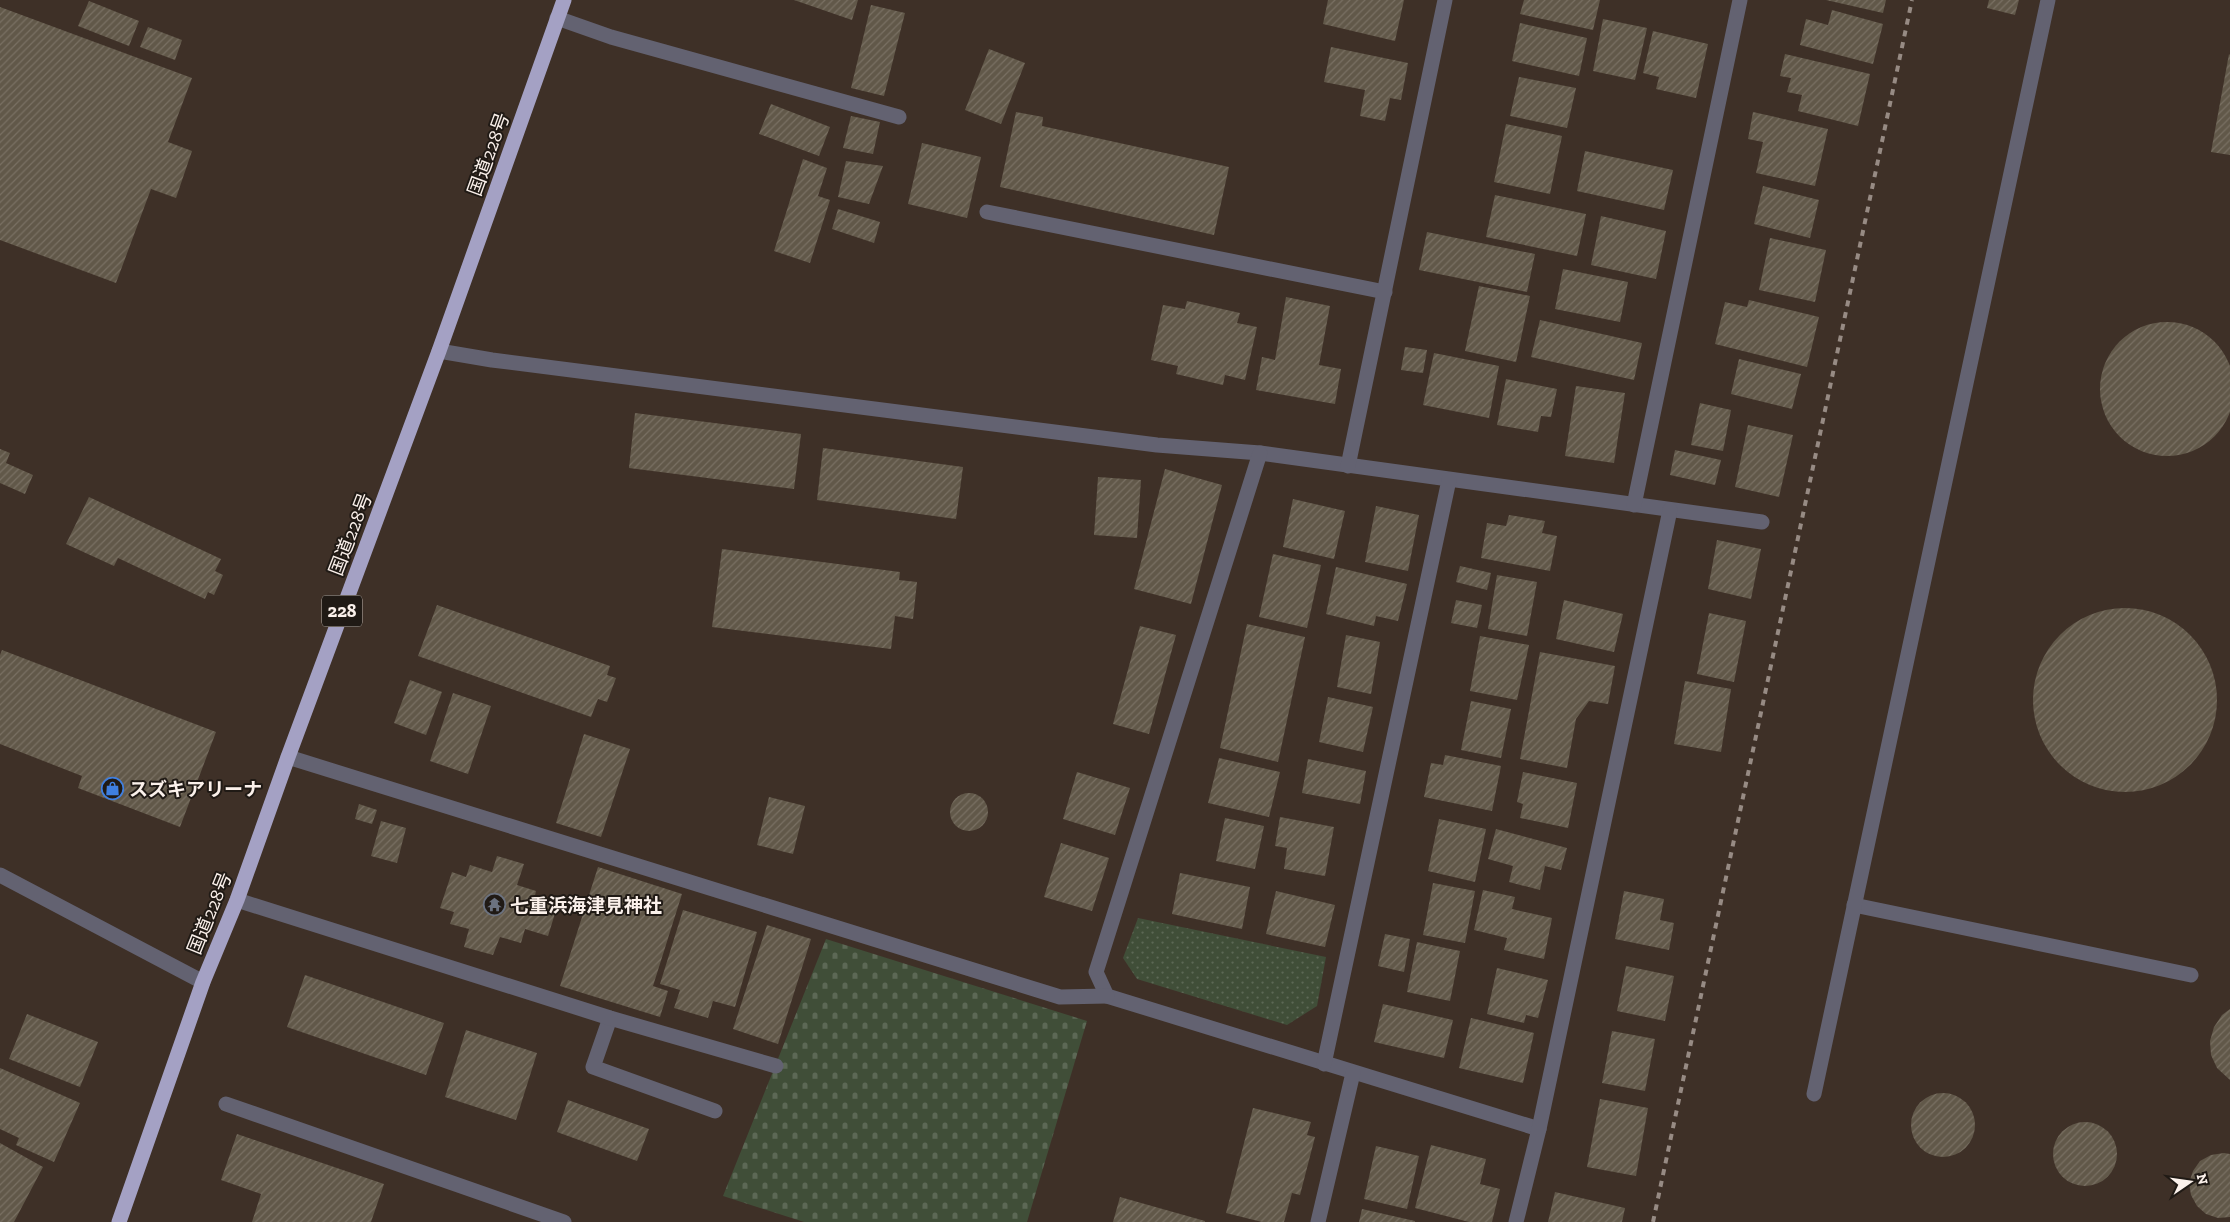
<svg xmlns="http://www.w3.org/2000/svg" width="2230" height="1222" viewBox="0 0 2230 1222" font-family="'Zilla Slab','Noto Sans JP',serif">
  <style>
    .cemetery { fill: url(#cemetery-stones) }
    .park { fill: url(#park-dots) }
    .building { fill: url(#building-hatch) }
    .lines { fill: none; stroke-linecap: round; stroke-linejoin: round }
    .lane { stroke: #636271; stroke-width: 15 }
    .street { stroke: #636271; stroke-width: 15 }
    .highway { stroke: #a4a1c4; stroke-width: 15 }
    .rail { stroke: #978b84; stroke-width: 4; stroke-dasharray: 6 6; stroke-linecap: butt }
    .labels { text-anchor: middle; stroke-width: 4; stroke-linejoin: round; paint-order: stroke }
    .shield { fill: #201a15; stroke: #b9b0ab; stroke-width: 1 }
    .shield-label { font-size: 18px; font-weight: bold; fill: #fbf1eb }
    .street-label { font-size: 19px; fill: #fbf1eb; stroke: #201a15 }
    .poi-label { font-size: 19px; font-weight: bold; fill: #fbf1eb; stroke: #201a15; text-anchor: start }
  </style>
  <defs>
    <pattern id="cemetery-stones" width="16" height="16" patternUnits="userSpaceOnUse" patternTransform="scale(1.25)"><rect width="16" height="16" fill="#404e38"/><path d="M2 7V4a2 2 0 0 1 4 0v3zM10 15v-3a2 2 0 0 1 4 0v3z" fill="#5c6855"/></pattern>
    <pattern id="park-dots" width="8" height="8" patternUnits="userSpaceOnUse" patternTransform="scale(1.25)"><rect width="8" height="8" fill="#404e38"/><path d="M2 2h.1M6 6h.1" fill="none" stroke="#5c6855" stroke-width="1.8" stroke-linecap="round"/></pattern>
    <pattern id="building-hatch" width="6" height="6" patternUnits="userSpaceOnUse" patternTransform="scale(1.25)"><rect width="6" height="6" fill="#615849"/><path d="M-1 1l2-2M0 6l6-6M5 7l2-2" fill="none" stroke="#797063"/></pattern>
  </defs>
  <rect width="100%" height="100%" fill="#3e3027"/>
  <path class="cemetery" d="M826 939 1087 1021 1027 1222H804L723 1196Z"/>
  <path class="park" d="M1138 918 1326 957 1317 1006 1287 1025 1137 979 1123 958Z"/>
  <g class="building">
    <path d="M794 0H858L852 20Z"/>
    <path d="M1328 0H1404L1395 41 1323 24Z"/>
    <path d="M1524 0H1600L1593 30 1520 14Z"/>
    <path d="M1826 0H1886L1883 13Z"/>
    <path d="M1989 0H2019L2015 15 1987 8Z"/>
    <path d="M89 1 139 21 129 46 78 26Z"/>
    <path d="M871 5 905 13 884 96 851 88Z"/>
    <path d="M0 7 192 78 168 142 192 151 176 198 151 189 116 283 0 240Z"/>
    <path d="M1832 10 1883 24 1873 64 1800 45 1806 19 1828 25Z"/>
    <path d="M1603 19 1647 28 1635 80 1593 71Z"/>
    <path d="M1520 23 1587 38 1579 76 1512 61Z"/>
    <path d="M148 27 182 40 175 60 140 47Z"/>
    <path d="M1653 31 1708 44 1696 98 1656 89 1659 77 1643 73Z"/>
    <path d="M1331 47 1408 63 1401 100 1390 98 1385 121 1360 116 1365 90 1324 82Z"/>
    <path d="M989 49 1025 63 1001 124 965 110Z"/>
    <path d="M1785 54 1870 74 1858 126 1798 111 1802 95 1787 92 1791 78 1780 76Z"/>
    <path d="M2229 54 2230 55V155L2211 152Z"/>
    <path d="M1519 77 1576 88 1567 128 1510 116Z"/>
    <path d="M771 104 830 127 819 156 759 134Z"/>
    <path d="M1016 112 1043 117 1042 126 1229 167 1214 235 1000 187Z"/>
    <path d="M1753 112 1828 129 1815 186 1756 173 1763 142 1748 139Z"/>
    <path d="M851 116 880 122 873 154 843 148Z"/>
    <path d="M1506 124 1562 136 1550 194 1494 182Z"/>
    <path d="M922 143 981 157 967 218 908 204Z"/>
    <path d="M1585 151 1673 170 1664 210 1577 191Z"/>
    <path d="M803 159 827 168 818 196 830 200 810 263 774 251Z"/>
    <path d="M846 161 883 166 869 204 838 197Z"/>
    <path d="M1763 186 1819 200 1810 238 1754 224Z"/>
    <path d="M1495 195 1586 214 1577 256 1486 237Z"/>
    <path d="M838 209 880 222 874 243 832 229Z"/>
    <path d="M1601 216 1666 231 1656 279 1591 265Z"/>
    <path d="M1427 232 1535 254 1527 292 1419 270Z"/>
    <path d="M1770 238 1826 250 1815 302 1759 290Z"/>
    <path d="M1563 269 1628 282 1620 322 1555 309Z"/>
    <path d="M1479 286 1530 296 1516 362 1465 351Z"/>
    <path d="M1286 297 1330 306 1319 365 1341 369 1335 404 1256 390 1262 357 1275 360Z"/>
    <path d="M1749 300 1819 317 1807 367 1715 344 1725 302 1747 307Z"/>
    <path d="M1187 301 1240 313 1237 323 1257 327 1245 380 1225 375 1223 385 1176 374 1178 366 1151 360 1163 305 1185 309Z"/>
    <path d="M1540 320 1642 343 1634 380 1531 357Z"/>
    <circle cx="2167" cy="389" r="67"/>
    <path d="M1405 347 1427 350 1423 373 1401 370Z"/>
    <path d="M1434 353 1499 366 1489 418 1423 405Z"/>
    <path d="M1739 359 1801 374 1792 409 1731 394Z"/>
    <path d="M1506 379 1557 389 1551 417 1541 416 1538 432 1497 425Z"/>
    <path d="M1576 386 1625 393 1614 463 1565 456Z"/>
    <path d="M1700 403 1731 410 1723 451 1691 445Z"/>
    <path d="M635 413 801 434 794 489 629 468Z"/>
    <path d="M1748 425 1793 435 1779 497 1735 487Z"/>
    <path d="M823 448 963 467 956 519 817 500Z"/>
    <path d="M0 449 10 453 6 463 33 475 25 494 0 483Z"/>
    <path d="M1675 450 1721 460 1715 485 1670 475Z"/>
    <path d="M1165 469 1222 485 1191 604 1134 589Z"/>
    <path d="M1098 477 1141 480 1137 538 1094 535Z"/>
    <path d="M89 497 221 559 215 571 223 575 214 595 208 592 205 599 118 558 114 566 66 544Z"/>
    <path d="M1293 499 1345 511 1334 559 1283 547Z"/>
    <path d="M1376 506 1419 515 1408 571 1365 562Z"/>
    <path d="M1509 515 1545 521 1542 533 1557 536 1550 571 1481 558 1487 523 1506 526Z"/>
    <path d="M1717 540 1761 549 1751 599 1708 589Z"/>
    <path d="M722 549 900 572 899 580 917 582 913 619 895 616 891 649 712 627Z"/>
    <path d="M1273 554 1321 565 1307 628 1259 617Z"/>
    <path d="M1460 566 1491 573 1487 590 1456 582Z"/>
    <path d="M1336 567 1407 584 1398 621 1376 616 1374 626 1326 614Z"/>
    <path d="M1497 575 1537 582 1527 636 1488 629Z"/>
    <path d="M1456 600 1482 605 1477 628 1451 623Z"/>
    <path d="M1564 600 1623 614 1614 652 1556 639Z"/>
    <path d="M437 605 610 666 607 675 616 678 607 702 598 699 591 717 418 656Z"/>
    <circle cx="2125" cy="700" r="92"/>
    <path d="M1709 613 1746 621 1734 682 1697 674Z"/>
    <path d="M1247 624 1305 637 1278 762 1220 748Z"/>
    <path d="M1140 626 1176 635 1149 734 1113 724Z"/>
    <path d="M1346 635 1380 642 1371 694 1337 687Z"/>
    <path d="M1480 636 1529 645 1517 700 1470 691Z"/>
    <path d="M2 650 216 732 180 827 78 788 82 776 0 744V655Z"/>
    <path d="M1540 652 1615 666 1608 704 1589 701 1576 719 1567 768 1520 759Z"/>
    <path d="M410 680 442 692 426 735 394 723Z"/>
    <path d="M1685 681 1731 689 1721 752 1674 744Z"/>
    <path d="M453 693 491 706 468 774 430 761Z"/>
    <path d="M1328 697 1373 707 1363 752 1319 742Z"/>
    <path d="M1471 701 1511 709 1501 758 1461 750Z"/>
    <path d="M584 734 630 749 601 837 556 823Z"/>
    <path d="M1445 755 1501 766 1492 811 1424 797 1431 763 1443 765Z"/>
    <path d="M1219 758 1280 772 1269 817 1208 803Z"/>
    <path d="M1308 759 1366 771 1360 804 1302 793Z"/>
    <path d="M1077 772 1130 788 1115 835 1063 819Z"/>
    <path d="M1523 772 1577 783 1568 828 1520 818 1523 804 1517 802Z"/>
    <circle cx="969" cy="812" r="19"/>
    <path d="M769 797 805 806 793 854 757 845Z"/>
    <path d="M359 804 377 810 372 824 355 819Z"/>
    <path d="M1280 817 1334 827 1325 876 1284 869 1287 848 1275 846Z"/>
    <path d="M1225 818 1264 826 1255 869 1216 861Z"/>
    <path d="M1439 819 1486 829 1475 882 1428 871Z"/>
    <path d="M381 821 406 828 397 863 371 856Z"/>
    <path d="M1496 829 1567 848 1561 870 1545 866 1540 890 1509 882 1513 866 1488 859Z"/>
    <path d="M1061 843 1109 858 1092 911 1044 897Z"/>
    <path d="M497 856 524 864 517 885 536 891 534 900 557 907 548 936 525 929 521 943 500 937 493 955 464 947 469 929 450 924 454 912 440 908 452 872 466 877 470 865 492 872Z"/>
    <path d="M598 867 682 894 653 986 668 991 660 1017 560 986Z"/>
    <path d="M1180 873 1250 887 1242 929 1172 914Z"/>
    <path d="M1433 883 1475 891 1465 943 1423 935Z"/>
    <path d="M1483 890 1515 897 1512 909 1552 918 1544 959 1504 950 1507 938 1474 930Z"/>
    <path d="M1276 891 1335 905 1325 947 1266 934Z"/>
    <path d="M1624 891 1664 899 1660 920 1674 923 1669 950 1615 939Z"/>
    <path d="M683 910 757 932 735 1007 713 1001 708 1018 674 1008 680 990 660 984Z"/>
    <path d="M767 925 811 939 778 1044 733 1029Z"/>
    <path d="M1385 934 1410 939 1404 972 1378 966Z"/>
    <path d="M1417 942 1460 951 1450 1001 1407 992Z"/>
    <path d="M1626 966 1674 976 1665 1021 1617 1011Z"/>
    <path d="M1497 968 1548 980 1538 1018 1526 1015 1524 1023 1487 1014Z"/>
    <path d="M305 975 444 1023 426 1075 287 1027Z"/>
    <path d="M1383 1004 1453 1020 1444 1058 1374 1042Z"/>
    <path d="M2230 1009V1080L2217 1068 2211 1055 2210 1041 2214 1027 2222 1015Z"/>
    <path d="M27 1014 98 1042 80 1087 9 1059Z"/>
    <path d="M1471 1018 1534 1033 1523 1083 1459 1068Z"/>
    <path d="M466 1030 537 1053 516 1120 445 1097Z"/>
    <path d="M1612 1031 1655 1039 1645 1091 1602 1083Z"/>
    <path d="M0 1068 80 1103 54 1162 16 1145 19 1138 0 1129Z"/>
    <circle cx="1943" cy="1125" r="32"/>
    <path d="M1600 1099 1648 1108 1636 1176 1587 1167Z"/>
    <path d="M568 1100 649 1129 637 1161 557 1132Z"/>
    <path d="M1253 1108 1311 1122 1307 1135 1315 1137 1300 1195 1292 1193 1284 1222H1262L1226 1213Z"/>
    <circle cx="2085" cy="1154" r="32"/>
    <path d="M237 1134 384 1184 371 1222H252L261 1194 221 1180Z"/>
    <path d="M0 1143 43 1167 14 1222H0Z"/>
    <path d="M1431 1145 1486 1159 1480 1184 1500 1189 1492 1222H1469L1415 1208Z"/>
    <path d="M1376 1146 1419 1156 1407 1209 1364 1199Z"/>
    <path d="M2224 1153 2230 1154V1217L2218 1218 2206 1214 2197 1206 2191 1195 2189 1183 2193 1171 2200 1161 2211 1155Z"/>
    <path d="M1555 1192 1625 1208 1622 1222H1548Z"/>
    <path d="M1120 1197 1205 1221V1222H1113Z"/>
    <path d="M1362 1209 1415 1221V1222H1359Z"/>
  </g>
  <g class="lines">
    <g class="lane">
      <path d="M557 18 611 37 899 117"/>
      <path d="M1854 905 2191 975"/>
      <path d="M610 1018 593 1067 715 1111"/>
    </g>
    <g class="street">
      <path d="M987 212 1385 292"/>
      <path d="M439 351 492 360 1157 445 1260 453 1762 522"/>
      <path d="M1260 453 1096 972 1107 996 1539 1129"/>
      <path d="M1348 466 1445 0"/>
      <path d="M1634 505 1740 0"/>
      <path d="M288 757 1060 997 1107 996"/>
      <path d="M0 875 203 982"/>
      <path d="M237 900 610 1018 776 1066"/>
      <path d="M1324 1064 1449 480"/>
      <path d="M1814 1094 2048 0"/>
      <path d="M226 1104 564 1222"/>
      <path d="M1318 1222 1353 1073"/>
      <path d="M1516 1222 1539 1129 1670 510"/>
    </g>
    <path class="highway" d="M119 1222 203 982 237 900 288 757 439 351 564 0"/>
    <path class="rail" d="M1653 1222 1912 0"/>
  </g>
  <defs>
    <symbol id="shop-ring" viewBox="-11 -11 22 22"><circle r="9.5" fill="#201a15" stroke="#3f7fe0" stroke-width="1.5"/><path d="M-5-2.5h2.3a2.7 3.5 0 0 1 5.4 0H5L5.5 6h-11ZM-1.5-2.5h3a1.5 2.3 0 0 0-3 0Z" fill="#3f7fe0"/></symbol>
    <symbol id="temple-ring" viewBox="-11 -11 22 22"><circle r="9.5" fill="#201a15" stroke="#6b7280" stroke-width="1.5"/><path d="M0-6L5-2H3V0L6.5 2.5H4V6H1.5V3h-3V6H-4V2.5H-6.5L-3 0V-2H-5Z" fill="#6b7280"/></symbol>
  </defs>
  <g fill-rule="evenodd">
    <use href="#shop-ring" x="100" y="776" width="25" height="25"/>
    <use href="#temple-ring" x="482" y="892" width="25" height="25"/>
  </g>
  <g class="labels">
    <rect class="shield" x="322" y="595.5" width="40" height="31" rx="4"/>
    <g class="shield-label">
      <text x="342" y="617">228</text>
    </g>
    <g class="street-label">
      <text transform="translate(488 154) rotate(-70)" y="7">国道228号</text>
      <text transform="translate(350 534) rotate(-69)" y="7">国道228号</text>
      <text transform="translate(209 913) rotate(-68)" y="7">国道228号</text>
    </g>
    <g class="poi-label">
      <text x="129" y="796">スズキアリーナ</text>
      <text x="510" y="912">七重浜海津見神社</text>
    </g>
  </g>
  <g transform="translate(2190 1182) rotate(77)" stroke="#201a15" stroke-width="4" paint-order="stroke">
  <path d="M0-4L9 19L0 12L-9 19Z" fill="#fbf1eb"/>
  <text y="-8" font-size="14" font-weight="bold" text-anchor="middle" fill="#fbf1eb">N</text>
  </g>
</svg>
